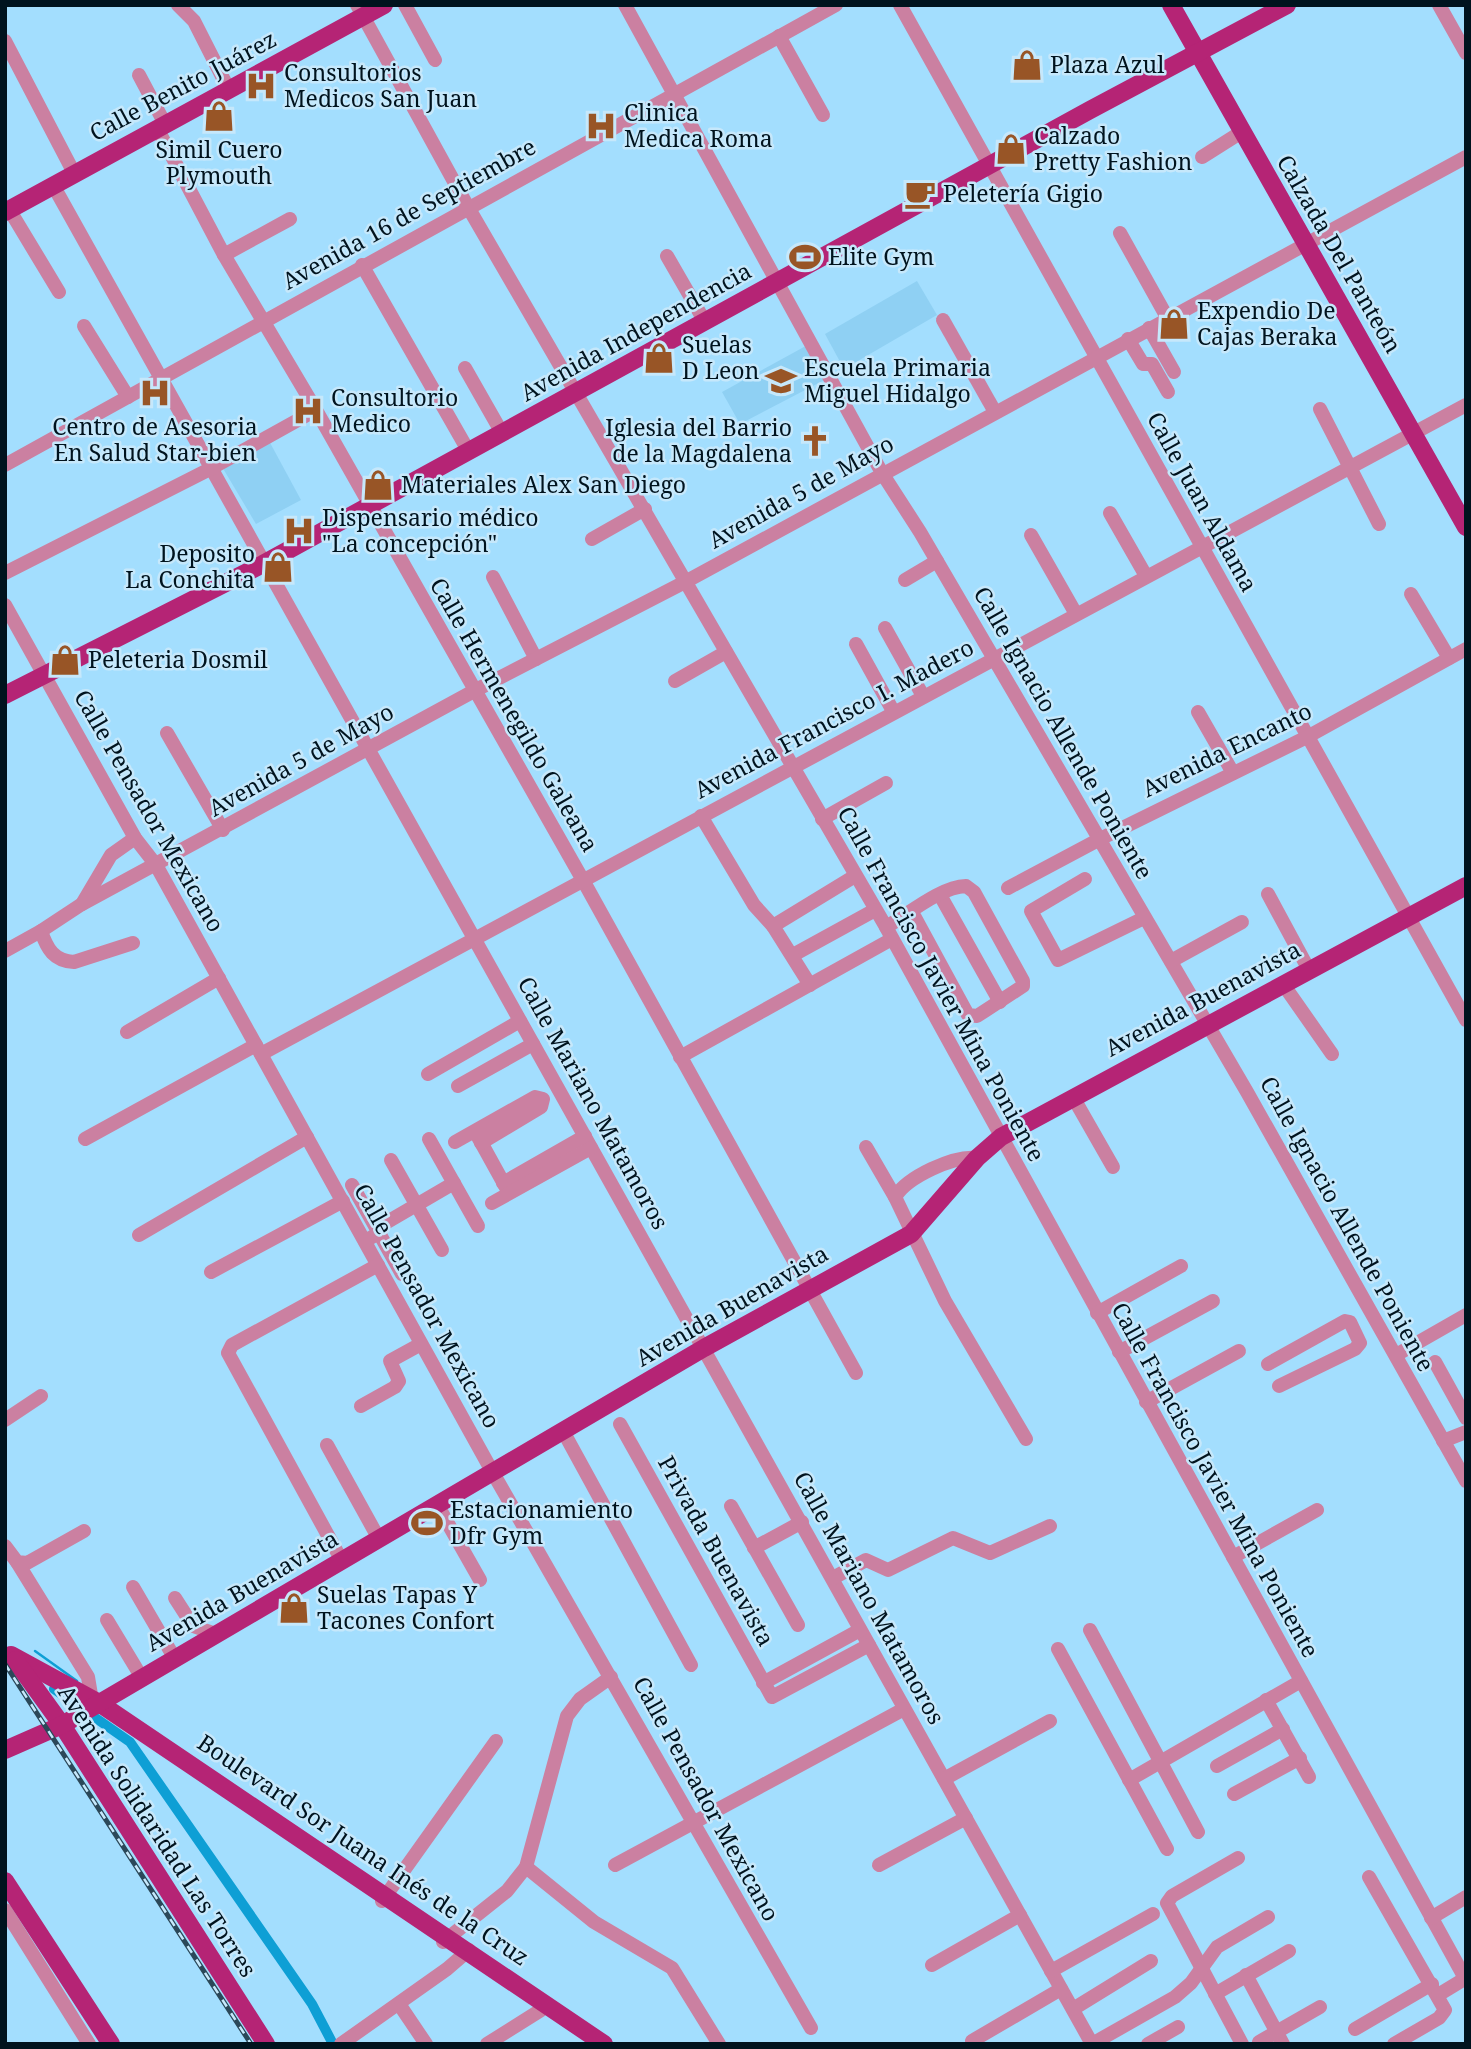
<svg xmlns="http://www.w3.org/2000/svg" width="1471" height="2049" viewBox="0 0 1471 2049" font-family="'Noto Serif',serif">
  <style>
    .built { fill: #8fd0f3 }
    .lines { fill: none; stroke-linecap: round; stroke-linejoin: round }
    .stream { stroke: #0e9fd5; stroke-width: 2.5 }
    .canal { stroke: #0e9fd5; stroke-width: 10 }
    .minor { stroke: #cb80a1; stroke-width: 14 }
    .major { stroke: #b52475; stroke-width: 18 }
    .rail-casing { stroke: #2b4859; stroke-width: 5 }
    .rail { stroke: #c6e8fb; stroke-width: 2.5; stroke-dasharray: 8; stroke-linecap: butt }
    .labels { text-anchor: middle; stroke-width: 5; stroke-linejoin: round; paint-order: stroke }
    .poi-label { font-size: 23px; fill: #00131e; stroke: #c6e8fb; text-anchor: start }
    .street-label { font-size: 23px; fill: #00131e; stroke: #c6e8fb }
  </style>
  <rect width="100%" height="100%" fill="#a3defe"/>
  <g class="built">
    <path d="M917 281 937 315 844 369 825 334Z"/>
    <path d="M813 342 832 376 740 424 722 392Z"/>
    <path d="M268 439 301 500 256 524 221 465Z"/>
  </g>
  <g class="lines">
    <path class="stream" d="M35 1651 77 1681"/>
    <path class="canal" d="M54 1689 130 1742 312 2004 333 2044"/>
    <g class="minor">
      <path d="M178 5 194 21 229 90"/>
      <path d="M357 5 468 207 886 927 1466 1980"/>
      <path d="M405 5 435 60"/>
      <path d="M625 5 882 473 920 532 1247 1092 1466 1481"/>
      <path d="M900 5 1466 1020"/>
      <path d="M1439 5 1466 53"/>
      <path d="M779 36 823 115"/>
      <path d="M5 41 74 173"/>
      <path d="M139 75 165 124"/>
      <path d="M157 128 224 255 316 410 584 882 856 1373"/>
      <path d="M1202 157 1240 133"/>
      <path d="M53 185 1092 2044"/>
      <path d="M9 209 59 292"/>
      <path d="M1120 233 1168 319"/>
      <path d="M224 255 290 219"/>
      <path d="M667 256 705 322"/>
      <path d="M362 265 469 452"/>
      <path d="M943 320 995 412"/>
      <path d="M84 326 128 397"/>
      <path d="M1149 328 1174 372"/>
      <path d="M1128 339 1143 364H1152L1168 392"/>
      <path d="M465 368 502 433"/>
      <path d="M1320 409 1379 524"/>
      <path d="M5 465 836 5"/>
      <path d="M1110 513 1146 576"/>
      <path d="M1031 535 1076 614"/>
      <path d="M592 539 645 509"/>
      <path d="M5 573 210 469 316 410"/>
      <path d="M493 577 536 659"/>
      <path d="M905 580 937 561"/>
      <path d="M1411 594 1449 658"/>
      <path d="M5 605 135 838 156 865 493 1473 811 2028"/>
      <path d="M885 628 923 696"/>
      <path d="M856 644 893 711"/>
      <path d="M675 681 726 652"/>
      <path d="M1198 712 1233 773"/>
      <path d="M167 733 223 830"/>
      <path d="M701 816 754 905 773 926"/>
      <path d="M822 819 886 783"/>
      <path d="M1085 879 1031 911 1058 960 1144 918"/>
      <path d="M1008 888 1100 839 1307 737 1466 649"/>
      <path d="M1268 894 1309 970"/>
      <path d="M940 895 1000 1002"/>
      <path d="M82 904 474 691 685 582 1466 157"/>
      <path d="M886 927C909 914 940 887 966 886L974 892 1023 981V986L977 1016 968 1015 912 912"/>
      <path d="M41 931 82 904 111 855 135 838"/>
      <path d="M5 951 41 931C47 949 54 961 74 962L133 943"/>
      <path d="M793 955 875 910"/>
      <path d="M1171 961 1242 922"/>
      <path d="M1283 984 1332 1054"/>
      <path d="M810 985 773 926 855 876"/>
      <path d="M127 1032 219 978"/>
      <path d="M261 1054 1466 405"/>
      <path d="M680 1057 892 939"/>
      <path d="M428 1074 520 1021"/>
      <path d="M458 1086 533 1044"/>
      <path d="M1073 1097 1113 1167"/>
      <path d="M477 1135 508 1191"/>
      <path d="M85 1139 256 1045"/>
      <path d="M429 1139 478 1226"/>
      <path d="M455 1142 535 1097 543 1099 541 1107 481 1143"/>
      <path d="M866 1147 895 1197"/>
      <path d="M977 1158C954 1155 907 1177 895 1197L945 1301 1026 1439"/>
      <path d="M391 1160 442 1250"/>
      <path d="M503 1183 585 1136"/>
      <path d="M352 1185 402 1274"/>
      <path d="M492 1203 591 1148"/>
      <path d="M139 1235 307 1137"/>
      <path d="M365 1241 379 1233 382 1225 454 1183"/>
      <path d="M211 1272 343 1201"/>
      <path d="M1097 1313 1181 1266"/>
      <path d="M1119 1352 1213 1301"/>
      <path d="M1396 1355 1466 1315"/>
      <path d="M1435 1362 1466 1418"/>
      <path d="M1268 1364 1345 1321 1350 1322 1360 1343 1355 1349 1279 1386"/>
      <path d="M1146 1402 1239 1351"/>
      <path d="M361 1406 395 1387 399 1381 390 1361 421 1344"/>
      <path d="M5 1420 41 1396"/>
      <path d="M620 1424 772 1697 869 1645"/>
      <path d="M563 1431 691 1665"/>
      <path d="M1443 1441 1466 1432"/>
      <path d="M327 1445 379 1539"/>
      <path d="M438 1506 480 1580"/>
      <path d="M731 1506 798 1625"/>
      <path d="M5 1546 17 1562 27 1563 84 1531"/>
      <path d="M754 1548 802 1522"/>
      <path d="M1233 1557 1317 1510"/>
      <path d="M342 1561 228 1353 232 1345 378 1265"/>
      <path d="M17 1562 88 1677 92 1701"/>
      <path d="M833 1578 866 1560 888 1570 953 1538 990 1553 1050 1526"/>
      <path d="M133 1587 175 1659"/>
      <path d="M175 1598 193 1626 216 1634"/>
      <path d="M107 1620 142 1678"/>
      <path d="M1090 1630 1198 1832"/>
      <path d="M1058 1649 1167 1849"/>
      <path d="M763 1683 860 1630"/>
      <path d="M1266 1700 1309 1777"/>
      <path d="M1217 1766 1283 1729"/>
      <path d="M944 1779 1050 1721"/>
      <path d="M1129 1780 1301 1681"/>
      <path d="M1234 1794 1300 1758"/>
      <path d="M1238 1858 1172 1896 1167 1903 1242 2044"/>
      <path d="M615 1865 904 1709"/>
      <path d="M879 1865 966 1818"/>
      <path d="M526 1867 594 1922 672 1968 719 2044"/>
      <path d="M1369 1877 1445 2010 1439 2018 1394 2044"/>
      <path d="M382 1901 496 1741"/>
      <path d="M5 1910 89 2044"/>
      <path d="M1431 1918 1466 1897"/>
      <path d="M443 1942 507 1891 526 1867 567 1716 580 1699 611 1677"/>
      <path d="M932 1965 1020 1915"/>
      <path d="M1051 1971 1153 1914"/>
      <path d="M1246 1975 1283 2044"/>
      <path d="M1215 1994 1289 1951"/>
      <path d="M1438 1995 1466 1978"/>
      <path d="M399 2004 426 2044"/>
      <path d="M1073 2009 1151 1961"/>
      <path d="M1355 2029 1432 1984"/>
      <path d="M972 2041 1061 1989"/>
      <path d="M1259 2042 1320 2007"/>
      <path d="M341 2044 447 1969 469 1950"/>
      <path d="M487 2044 541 2010"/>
      <path d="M1092 2044 1175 1997 1191 1983 1217 1947 1268 1917"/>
      <path d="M1148 2044 1178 2027"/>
    </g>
    <g class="major">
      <path d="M1171 5 1466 527"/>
      <path d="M5 212 384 5"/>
      <path d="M5 695 263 564 1090 110 1287 5"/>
      <path d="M11 1655 99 1703 604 2044"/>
      <path d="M15 1660 62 1725 266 2044"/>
      <path d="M5 1750 62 1725 704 1348 911 1234 977 1158 1001 1137 1466 886"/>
      <path d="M5 1881 111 2044"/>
    </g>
    <defs>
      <path id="rail" d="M5 1664 251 2044"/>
    </defs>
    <use href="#rail" class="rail-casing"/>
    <use href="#rail" class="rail"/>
  </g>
  <defs>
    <symbol id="shop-bare" viewBox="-9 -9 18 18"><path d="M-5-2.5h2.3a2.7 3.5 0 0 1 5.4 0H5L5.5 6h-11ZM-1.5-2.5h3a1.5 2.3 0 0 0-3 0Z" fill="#985526" stroke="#c6e8fb" stroke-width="2.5" paint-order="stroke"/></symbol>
    <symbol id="hospital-bare" viewBox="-9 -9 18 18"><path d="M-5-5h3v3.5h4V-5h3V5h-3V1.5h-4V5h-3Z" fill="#985526" stroke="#c6e8fb" stroke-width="2.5" paint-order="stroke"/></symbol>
    <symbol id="cafe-bare" viewBox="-9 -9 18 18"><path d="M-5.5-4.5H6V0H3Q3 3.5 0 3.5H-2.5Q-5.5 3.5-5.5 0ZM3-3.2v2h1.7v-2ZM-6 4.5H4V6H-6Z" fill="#985526" stroke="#c6e8fb" stroke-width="2.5" paint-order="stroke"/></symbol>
    <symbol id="stadium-bare" viewBox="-9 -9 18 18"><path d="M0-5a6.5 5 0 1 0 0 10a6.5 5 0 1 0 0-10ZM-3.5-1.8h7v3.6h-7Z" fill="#985526" stroke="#c6e8fb" stroke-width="2.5" paint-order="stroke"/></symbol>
    <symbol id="school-bare" viewBox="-9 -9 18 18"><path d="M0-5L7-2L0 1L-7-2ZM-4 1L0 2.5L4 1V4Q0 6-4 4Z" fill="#985526" stroke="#c6e8fb" stroke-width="2.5" paint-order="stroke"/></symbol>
    <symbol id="church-bare" viewBox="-9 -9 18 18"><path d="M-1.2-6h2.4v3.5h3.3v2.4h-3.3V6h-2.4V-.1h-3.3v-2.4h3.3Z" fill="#985526" stroke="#c6e8fb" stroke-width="2.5" paint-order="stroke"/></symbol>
  </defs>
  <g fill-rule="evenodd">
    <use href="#shop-bare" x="1005" y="43" width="44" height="44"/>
    <use href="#hospital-bare" x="239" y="64" width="44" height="44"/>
    <use href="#shop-bare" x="197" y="94" width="44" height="44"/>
    <use href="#hospital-bare" x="579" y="104" width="44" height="44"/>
    <use href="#shop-bare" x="989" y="127" width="44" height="44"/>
    <use href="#cafe-bare" x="898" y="172" width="44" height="44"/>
    <use href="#stadium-bare" x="783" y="235" width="44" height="44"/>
    <use href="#shop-bare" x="1152" y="302" width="44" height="44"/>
    <use href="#shop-bare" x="637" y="336" width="44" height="44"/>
    <use href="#school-bare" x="759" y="359" width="44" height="44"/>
    <use href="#hospital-bare" x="133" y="371" width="44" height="44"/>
    <use href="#hospital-bare" x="286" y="389" width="44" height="44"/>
    <use href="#church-bare" x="793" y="419" width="44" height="44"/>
    <use href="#shop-bare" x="356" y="463" width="44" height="44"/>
    <use href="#hospital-bare" x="277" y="509" width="44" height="44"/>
    <use href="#shop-bare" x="256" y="545" width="44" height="44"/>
    <use href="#shop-bare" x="43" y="638" width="44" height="44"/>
    <use href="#stadium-bare" x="405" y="1501" width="44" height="44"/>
    <use href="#shop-bare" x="272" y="1586" width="44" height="44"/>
  </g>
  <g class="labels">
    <g class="poi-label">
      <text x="1050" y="73">Plaza Azul</text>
      <text x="284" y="81">Consultorios<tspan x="284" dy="26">Medicos San Juan</tspan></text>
      <text x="624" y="121">Clinica<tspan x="624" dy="26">Medica Roma</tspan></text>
      <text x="1034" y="144">Calzado<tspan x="1034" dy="26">Pretty Fashion</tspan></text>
      <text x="219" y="158" text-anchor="middle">Simil Cuero<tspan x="219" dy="26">Plymouth</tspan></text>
      <text x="943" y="202">Peletería Gigio</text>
      <text x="828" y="265">Elite Gym</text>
      <text x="1197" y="319">Expendio De<tspan x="1197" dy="26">Cajas Beraka</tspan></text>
      <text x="682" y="353">Suelas<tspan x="682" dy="26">D Leon</tspan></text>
      <text x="804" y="376">Escuela Primaria<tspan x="804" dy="26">Miguel Hidalgo</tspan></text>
      <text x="331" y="406">Consultorio<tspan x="331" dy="26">Medico</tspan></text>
      <text x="155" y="435" text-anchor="middle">Centro de Asesoria<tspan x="155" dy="26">En Salud Star-bien</tspan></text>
      <text x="792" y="436" text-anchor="end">Iglesia del Barrio<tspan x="792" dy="26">de la Magdalena</tspan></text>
      <text x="401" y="493">Materiales Alex San Diego</text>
      <text x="322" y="526">Dispensario médico<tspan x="322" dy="26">"La concepción"</tspan></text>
      <text x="255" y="562" text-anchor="end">Deposito<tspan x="255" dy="26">La Conchita</tspan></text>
      <text x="88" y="668">Peleteria Dosmil</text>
      <text x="450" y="1518">Estacionamiento<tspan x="450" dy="26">Dfr Gym</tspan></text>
      <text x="317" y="1603">Suelas Tapas Y<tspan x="317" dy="26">Tacones Confort</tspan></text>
    </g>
    <g class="street-label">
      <text transform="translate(183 86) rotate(-28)" y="8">Calle Benito Juárez</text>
      <text transform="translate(409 214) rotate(-29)" y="8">Avenida 16 de Septiembre</text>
      <text transform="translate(1339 254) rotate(60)" y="8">Calzada Del Panteón</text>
      <text transform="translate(636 332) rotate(-29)" y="8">Avenida Independencia</text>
      <text transform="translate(801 492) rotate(-29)" y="8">Avenida 5 de Mayo</text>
      <text transform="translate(1202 502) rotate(61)" y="8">Calle Juan Aldama</text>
      <text transform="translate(514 715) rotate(60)" y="8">Calle Hermenegildo Galeana</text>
      <text transform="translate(834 719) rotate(-28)" y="8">Avenida Francisco I. Madero</text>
      <text transform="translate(1063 733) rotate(60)" y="8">Calle Ignacio Allende Poniente</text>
      <text transform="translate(1227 750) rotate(-26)" y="8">Avenida Encanto</text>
      <text transform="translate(301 760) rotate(-29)" y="8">Avenida 5 de Mayo</text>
      <text transform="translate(149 811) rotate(60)" y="8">Calle Pensador Mexicano</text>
      <text transform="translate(941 984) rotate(61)" y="8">Calle Francisco Javier Mina Poniente</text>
      <text transform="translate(1203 999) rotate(-28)" y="8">Avenida Buenavista</text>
      <text transform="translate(593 1103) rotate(61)" y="8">Calle Mariano Matamoros</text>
      <text transform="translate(1347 1224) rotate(61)" y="8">Calle Ignacio Allende Poniente</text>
      <text transform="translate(427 1306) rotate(61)" y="8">Calle Pensador Mexicano</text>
      <text transform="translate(732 1306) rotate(-30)" y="8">Avenida Buenavista</text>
      <text transform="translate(1215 1480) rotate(61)" y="8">Calle Francisco Javier Mina Poniente</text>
      <text transform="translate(716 1551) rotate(61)" y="8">Privada Buenavista</text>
      <text transform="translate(242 1591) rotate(-30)" y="8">Avenida Buenavista</text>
      <text transform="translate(869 1598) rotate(61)" y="8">Calle Mariano Matamoros</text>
      <text transform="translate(706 1799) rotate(61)" y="8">Calle Pensador Mexicano</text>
      <text transform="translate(157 1831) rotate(57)" y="8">Avenida Solidaridad Las Torres</text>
      <text transform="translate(363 1850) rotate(34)" y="8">Boulevard Sor Juana Inés de la Cruz</text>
    </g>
  </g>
  <rect width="1471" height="2049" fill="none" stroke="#00131e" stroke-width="14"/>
</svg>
